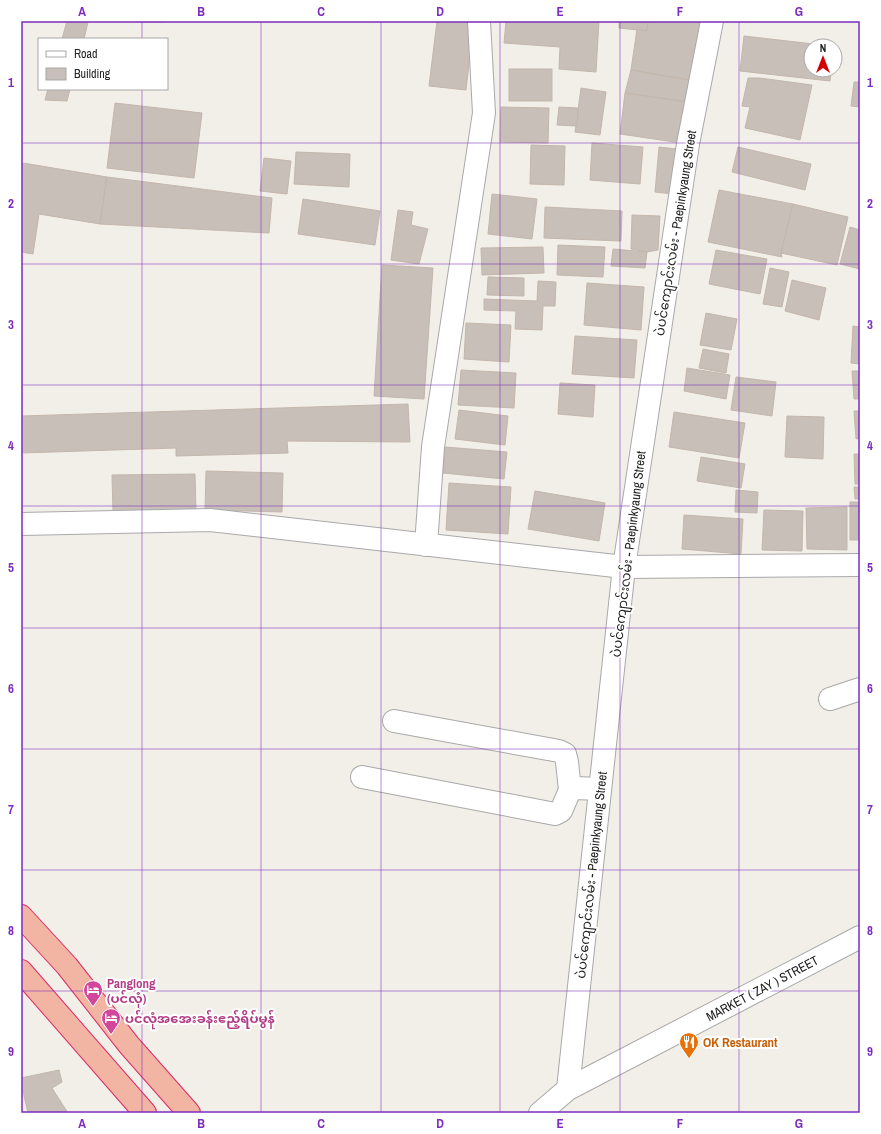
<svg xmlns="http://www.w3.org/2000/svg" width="881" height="1134" viewBox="0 0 881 1134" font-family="'Archivo Narrow','Noto Sans Myanmar',sans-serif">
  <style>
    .building { fill: #c7bfb8; stroke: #c4b6ab }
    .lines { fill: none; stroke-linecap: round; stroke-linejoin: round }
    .minor-casing { stroke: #a9a9a9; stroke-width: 24 }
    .trunk-casing { stroke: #dc2a67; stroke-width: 24 }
    .minor { stroke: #fff; stroke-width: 22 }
    .trunk { stroke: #f2b4a3; stroke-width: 22 }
    .grid { fill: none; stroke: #7b2cbf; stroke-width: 1; stroke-opacity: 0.55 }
    .labels { text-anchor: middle; stroke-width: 4; stroke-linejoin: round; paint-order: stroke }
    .street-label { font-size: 13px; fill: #222; stroke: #fff }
    .hotel-label { font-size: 13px; font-weight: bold; fill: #b23c85; stroke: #fff; text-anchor: start }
    .food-label { font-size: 13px; font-weight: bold; fill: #c56008; stroke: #fff; text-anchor: start }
    .neatline { fill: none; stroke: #7b2cbf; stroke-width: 1.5 }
    .grid-label { font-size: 13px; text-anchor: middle; font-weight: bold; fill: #7b2cbf }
  </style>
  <rect width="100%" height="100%" fill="#f2efe9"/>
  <g class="building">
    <path d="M67 21H85L88 22 84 39H62Z"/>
    <rect x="138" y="21" width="25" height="1"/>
    <path d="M437 21H474L466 90 429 86Z"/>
    <path d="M506 21H599L596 72 559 69 560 47 504 43Z"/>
    <path d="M619 21H648L647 31 619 28Z"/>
    <path d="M648 21H701L711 23 694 81 631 70 637 29 647 31Z"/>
    <path d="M744 36 831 46H811V70H831L830 81 740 71Z"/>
    <rect x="509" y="69" width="43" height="32"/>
    <path d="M631 70 694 81V103L625 93Z"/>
    <path d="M748 78H760L812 85 800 140 745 128 750 107 742 106Z"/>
    <path d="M854 82H860V107L851 106Z"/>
    <path d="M581 88 606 92 600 135 575 132Z"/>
    <path d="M48 89H70L67 101 45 100Z"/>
    <path d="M625 93 694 103 688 144 620 134Z"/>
    <path d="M115 103 202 113 194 178 107 168Z"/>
    <path d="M501 107 549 108 548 143 500 142Z"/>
    <path d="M559 107 578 108 577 126 557 125Z"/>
    <path d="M592 143 643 147 640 184 590 180Z"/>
    <path d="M531 145 565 146 564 185 530 184Z"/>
    <path d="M659 147 677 149 673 194 655 192Z"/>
    <path d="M738 147 811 164 805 190 732 172Z"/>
    <path d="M296 152 350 154 349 187 294 184Z"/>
    <path d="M264 158 291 161 287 194 260 191Z"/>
    <path d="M23 163 107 177 100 224 39 214 33 254 21 252V176Z"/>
    <path d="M107 177 272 198 269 233 100 224Z"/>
    <path d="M719 190 793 204 781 253 782 257 708 242Z"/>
    <path d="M492 194 537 199 532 239 488 234Z"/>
    <path d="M303 199 380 211 375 245 298 234Z"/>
    <path d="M793 204 848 217 837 265 781 253Z"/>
    <path d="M545 207 622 211 621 241 544 238Z"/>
    <path d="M398 210 413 212 411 225 428 229 419 264 391 260Z"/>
    <path d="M632 215 660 216 658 250 647 252 631 249Z"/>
    <path d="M850 227 860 230V269L840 264Z"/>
    <path d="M558 245 605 247 603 277 557 275Z"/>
    <path d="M543 247 544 273 482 275 481 248Z"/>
    <path d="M613 249 647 252 645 268 611 266Z"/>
    <path d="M716 250 767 259 760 294 709 284Z"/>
    <path d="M382 265 433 268 424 399 374 396Z"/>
    <path d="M770 268 789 272 782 307 763 304Z"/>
    <path d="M488 277 524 278V296L487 295Z"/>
    <path d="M792 280 826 288 819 320 785 311Z"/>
    <path d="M538 281 556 282 555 306H543L542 330 515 329 516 311 484 310V299L537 301Z"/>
    <path d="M587 283 644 287 641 330 584 325Z"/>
    <path d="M706 313 737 319 731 350 700 345Z"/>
    <path d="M466 323 511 325 509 362 464 359Z"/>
    <path d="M853 326 860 327V364L851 363Z"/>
    <path d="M575 336 637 340 634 378 572 374Z"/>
    <path d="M703 349 729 354 726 373 699 368Z"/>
    <path d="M687 368 730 375 726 399 684 391Z"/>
    <path d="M461 370 516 373 514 408 458 405Z"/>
    <path d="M852 371H860V399H854Z"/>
    <path d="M736 377 776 382 772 416 731 410Z"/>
    <path d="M560 383 595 385 593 417 558 414Z"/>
    <path d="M408 404 410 442 287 441 288 453 176 456V448L21 453V416Z"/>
    <path d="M459 410 508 416 505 445 455 439Z"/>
    <path d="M854 411H860V438L856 439Z"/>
    <path d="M674 412 745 423 739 458 669 447Z"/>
    <path d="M787 416 824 417 823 459 785 457Z"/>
    <path d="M445 447 507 452 504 479 443 473Z"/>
    <path d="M854 454H860V484H855Z"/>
    <path d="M701 457 745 464 741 488 697 481Z"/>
    <path d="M206 471 283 473 282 512 205 510Z"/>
    <path d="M195 474 196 510 113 512 112 475Z"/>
    <path d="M449 483 511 487 508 534 446 530Z"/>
    <path d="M854 487H860V499H855Z"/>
    <path d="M736 490 758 492 757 513 735 512Z"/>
    <path d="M535 491 605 503 599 541 528 529Z"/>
    <rect x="850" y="502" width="10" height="38"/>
    <path d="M847 507V550L807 549 806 508Z"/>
    <path d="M764 510 803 511 802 551 762 550Z"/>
    <path d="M684 515 743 519 741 554 682 549Z"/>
    <path d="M59 1070 62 1082 52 1088 68 1113H28L21 1083V1078Z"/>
  </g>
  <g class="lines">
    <defs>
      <g id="minor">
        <path d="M21 524 210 520 624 567 860 565"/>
        <path d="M426 545 433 447 484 113 479 21"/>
        <path d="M830 699 860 689"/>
        <path d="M394 721 559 751 565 754 567 762 570 790"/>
        <path d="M362 777 555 814 561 811 570 790 575 788 600 789"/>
        <path d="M568 1089 624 567 688 144 712 21"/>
        <path d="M540 1113 568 1089 860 937"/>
      </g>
      <g id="trunk">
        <path d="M21 916 67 966 129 1045 189 1113"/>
        <path d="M21 971 145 1113"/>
      </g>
    </defs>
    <use href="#minor" class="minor-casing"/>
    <use href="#trunk" class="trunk-casing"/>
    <use href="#minor" class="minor"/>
    <use href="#trunk" class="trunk"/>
  </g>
  <path class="grid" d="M142 21V39M261 21V1113M381 21V1113M500 21V1113M620 21V1113M739 21V1113M142 89V1113M21 143H860M21 264H860M21 385H860M21 506H860M21 628H860M21 749H860M21 870H860M21 991H860"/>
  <defs>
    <symbol id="hotel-pin" viewBox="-11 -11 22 30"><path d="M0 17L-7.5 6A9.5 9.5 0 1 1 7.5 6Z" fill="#d1479c" stroke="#fff"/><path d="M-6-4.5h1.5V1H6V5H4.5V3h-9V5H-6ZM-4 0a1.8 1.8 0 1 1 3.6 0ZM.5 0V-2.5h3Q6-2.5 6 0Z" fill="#fff"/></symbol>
    <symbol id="restaurant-pin" viewBox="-11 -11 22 30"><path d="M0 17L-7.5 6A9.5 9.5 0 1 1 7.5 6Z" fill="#e8710a" stroke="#fff"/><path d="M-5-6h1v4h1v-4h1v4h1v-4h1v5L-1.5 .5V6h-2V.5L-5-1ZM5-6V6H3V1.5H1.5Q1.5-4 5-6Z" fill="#fff"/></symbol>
  </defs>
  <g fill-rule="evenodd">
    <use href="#hotel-pin" x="82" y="979" width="22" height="30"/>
    <use href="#hotel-pin" x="100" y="1007" width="22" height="30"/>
    <use href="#restaurant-pin" x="678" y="1031" width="22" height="30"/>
  </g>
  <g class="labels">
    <g class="street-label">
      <text transform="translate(675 233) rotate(-81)" y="5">ပဲပင်ကျောင်းလမ်း - Paepinkyaung Street</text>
      <text transform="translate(628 554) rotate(-83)" y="5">ပဲပင်ကျောင်းလမ်း - Paepinkyaung Street</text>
      <text transform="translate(591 875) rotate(-84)" y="5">ပဲပင်ကျောင်းလမ်း - Paepinkyaung Street</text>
      <text transform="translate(762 988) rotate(-28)" y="5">MARKET ( ZAY ) STREET</text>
    </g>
    <g class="hotel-label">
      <text x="107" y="988">Panglong<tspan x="107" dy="15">(ပင်လုံ)</tspan></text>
      <text x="125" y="1023">ပင်လုံအအေးခန်းဧည့်ရိပ်မွန်</text>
    </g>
    <g class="food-label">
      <text x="703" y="1047">OK Restaurant</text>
    </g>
  </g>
  <rect width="881" height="1134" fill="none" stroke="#ffffff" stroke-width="44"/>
  <rect x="38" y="38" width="130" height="52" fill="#ffffff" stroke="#a7a7a7"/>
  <rect x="46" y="51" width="20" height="6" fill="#ffffff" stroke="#a7a7a7"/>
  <text x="74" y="58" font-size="12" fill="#222222">Road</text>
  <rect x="46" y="68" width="20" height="12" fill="#c7bfb8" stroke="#a7a7a7"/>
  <text x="74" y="78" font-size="12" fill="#222222">Building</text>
  <g transform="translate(823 58)"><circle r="19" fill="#ffffff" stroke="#a7a7a7"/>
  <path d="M0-3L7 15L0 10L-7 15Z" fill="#d40000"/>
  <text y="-6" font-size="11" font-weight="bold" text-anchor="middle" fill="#222222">N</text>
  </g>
  <rect x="22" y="22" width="837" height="1090" class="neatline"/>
  <g class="grid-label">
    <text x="82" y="16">A</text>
    <text x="201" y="16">B</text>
    <text x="321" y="16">C</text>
    <text x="440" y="16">D</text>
    <text x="560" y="16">E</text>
    <text x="680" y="16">F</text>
    <text x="799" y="16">G</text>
    <text x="11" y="87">1</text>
    <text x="870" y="87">1</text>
    <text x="11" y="208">2</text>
    <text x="870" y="208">2</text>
    <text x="11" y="329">3</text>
    <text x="870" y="329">3</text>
    <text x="11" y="450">4</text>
    <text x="870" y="450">4</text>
    <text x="11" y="572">5</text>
    <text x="870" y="572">5</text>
    <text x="11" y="693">6</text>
    <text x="870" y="693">6</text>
    <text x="11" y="814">7</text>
    <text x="870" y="814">7</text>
    <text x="11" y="935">8</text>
    <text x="870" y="935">8</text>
    <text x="11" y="1056">9</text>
    <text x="870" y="1056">9</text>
    <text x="82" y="1128">A</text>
    <text x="201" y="1128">B</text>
    <text x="321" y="1128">C</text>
    <text x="440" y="1128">D</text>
    <text x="560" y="1128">E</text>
    <text x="680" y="1128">F</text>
    <text x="799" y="1128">G</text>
  </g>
</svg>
